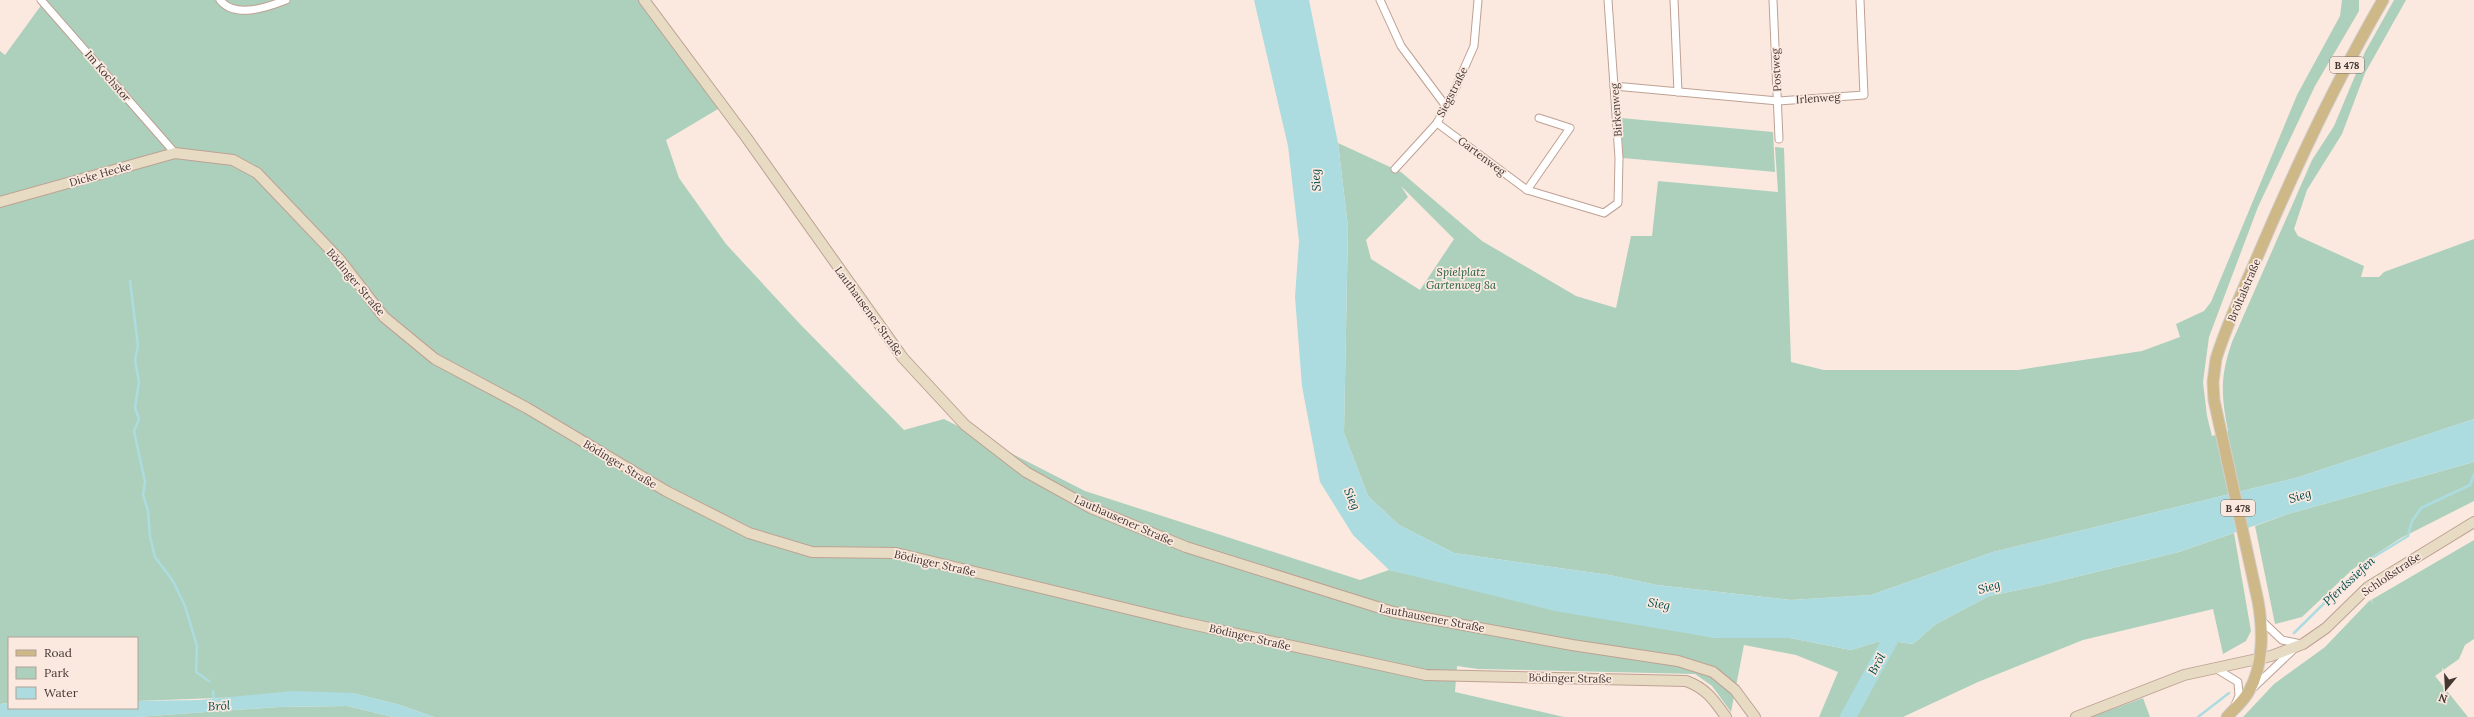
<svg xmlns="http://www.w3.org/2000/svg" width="2474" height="717" viewBox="0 0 2474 717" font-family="Lora,serif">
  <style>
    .green { fill: #add0bc; fill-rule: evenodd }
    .water { fill: #acdcdf }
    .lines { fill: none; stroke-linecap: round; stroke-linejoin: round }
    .stream { stroke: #acdcdf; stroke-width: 2.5 }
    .river { stroke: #acdcdf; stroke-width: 16 }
    .street-casing { stroke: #bea193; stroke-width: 9 }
    .secondary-casing { stroke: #bea193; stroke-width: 12 }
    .primary-casing { stroke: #d2cfce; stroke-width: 13 }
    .street { stroke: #fff; stroke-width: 7 }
    .secondary { stroke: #e7dcc3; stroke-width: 10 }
    .primary { stroke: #cfb888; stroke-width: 11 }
    .labels { text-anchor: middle; stroke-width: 3.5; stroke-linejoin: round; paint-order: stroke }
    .shield { fill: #fbe9e0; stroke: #7a6c66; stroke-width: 1 }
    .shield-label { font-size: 10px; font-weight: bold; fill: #433731 }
    .street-label { font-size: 11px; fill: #433731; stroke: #fbe9e0 }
    .park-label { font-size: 11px; font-style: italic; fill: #1d5b3e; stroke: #fbe9e0 }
    .water-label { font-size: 12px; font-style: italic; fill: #004b4e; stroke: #fbe9e0 }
  </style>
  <rect width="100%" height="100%" fill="#fbe9e0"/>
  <g class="green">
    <path d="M45 0H644L718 109 666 140 679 178 726 244 800 324 904 430 944 419 1085 491 1360 580 1389 570 1715 638H1790L1851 650 1884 640 1913 644 1936 624 1989 596 2038 586 2179 552 2234 533 2251 631 2246 641 2223 654 2213 609 2083 640 1978 682 1903 717H1819L1838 672 1796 655 1744 645 1731 712 1712 686 1695 674 1478 669 1457 666 1455 692 1564 717H434L400 705 352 693 137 701V638H9V703L0 704V51L5 55Z"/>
    <path d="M2342 0H2359V11L2315 86 2258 207 2209 337 2203 382 2207 416 2212 436 2228 431C2221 394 2220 377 2232 342L2312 160 2334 126 2365 52 2394 0H2406L2365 73 2342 134 2307 190 2294 229 2298 236 2364 266 2361 277H2379L2384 272 2474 239V419L2299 477 1993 552 1871 595 1791 600 1657 585 1609 575 1454 553 1399 525 1368 496 1344 433 1348 227 1338 143 1401 172 1482 241 1576 296 1616 308 1631 236H1652L1658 181 1778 192 1775 147 1784 148 1791 362 1824 370H2018L2142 351 2180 337 2176 324 2204 311 2211 302 2297 95 2340 16ZM1401 186 1454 239 1420 290 1371 259 1366 240 1408 197Z"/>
    <path d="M1621 118 1773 132 1775 172 1623 158Z"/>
    <path d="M2474 462V501L2401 538 2353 569 2302 617 2275 624 2255 526 2288 514Z"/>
    <path d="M2474 540V639L2465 645 2459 659 2435 676 2468 717H2243L2274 684 2325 647 2370 600 2374 604 2371 600Z"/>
    <path d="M2143 698 2150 717H2091Z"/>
    <path d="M347 706 393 717H136L279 707Z"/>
  </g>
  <g class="water">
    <path d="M1254 0H1309L1338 143 1348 227 1344 433 1368 496 1399 525 1454 553 1609 575 1657 585 1791 600 1871 595 1993 552 2299 477 2474 419V462L2288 514 2179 552 2038 586 1989 596 1936 624 1913 644 1884 640 1851 650 1790 638H1715L1555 611 1389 570 1353 535 1320 482 1302 386 1295 297 1299 241 1288 146Z"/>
    <path d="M292 691 353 693 400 705 434 717H393L347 706 279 707 137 717H0V704L9 703V708H137V701L200 700Z"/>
  </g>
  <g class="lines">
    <g class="stream">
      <path d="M130 281 138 346 135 360 139 382 135 408 139 419 134 431 145 482 143 495 148 511 150 537 155 557 173 581 185 606 197 646 196 672 209 681"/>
      <path d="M2294 633 2367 561 2408 536 2412 521 2421 508 2470 485 2474 474"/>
      <path d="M213 691 214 700"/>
      <path d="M2198 717 2229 693"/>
    </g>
    <path class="river" d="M1848 717 1900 622"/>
    <defs>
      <g id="street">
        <path d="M41 0 175 153"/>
        <path d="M220 0C235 19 268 7 286 0"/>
        <path d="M1380 0 1401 46 1445 105"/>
        <path d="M1674 0 1678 92"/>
        <path d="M1773 0 1779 139"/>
        <path d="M1614 86 1778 101 1864 95 1860 0"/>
        <path d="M1437 123 1527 190 1604 213 1618 203 1619 158 1608 0"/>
        <path d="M1395 169 1437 123 1456 87 1474 46 1478 0"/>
        <path d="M1527 190 1570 128 1539 118"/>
        <path d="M2262 621 2282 640 2301 644"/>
        <path d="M2215 668 2238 682 2239 696 2235 705"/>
        <path d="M2253 688 2293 650"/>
      </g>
      <g id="secondary">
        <path d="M644 0 746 137 903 358 965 425 1026 472 1091 508 1186 547 1393 612 1572 645 1678 661 1713 672 1735 690 1755 717"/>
        <path d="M0 202 175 153 233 160 257 173 340 260 384 317 435 359 527 408 666 491 749 533 812 552 896 553 1182 622 1426 675 1686 681C1706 688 1714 700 1726 717"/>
        <path d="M2076 717 2184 675 2271 656 2303 644 2326 628 2368 587 2474 522"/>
      </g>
      <path id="primary" d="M2227 717C2234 709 2244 701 2249 691 2264 665 2263 629 2258 601L2214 400 2213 382 2216 359C2227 323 2244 288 2259 253 2296 166 2336 81 2383 0"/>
    </defs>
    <use href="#street" class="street-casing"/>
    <use href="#secondary" class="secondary-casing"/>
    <use href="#primary" class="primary-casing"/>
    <use href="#street" class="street"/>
    <use href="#secondary" class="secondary"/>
    <use href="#primary" class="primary"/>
  </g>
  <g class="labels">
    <g class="shield">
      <rect x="2330" y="57" width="34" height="16" rx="3"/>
      <rect x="2221" y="500" width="34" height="16" rx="3"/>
    </g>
    <g class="shield-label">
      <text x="2347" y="69">B 478</text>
      <text x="2238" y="512">B 478</text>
    </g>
    <g class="street-label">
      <text transform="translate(1776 70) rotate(-93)" y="4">Postweg</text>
      <text transform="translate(108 76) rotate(49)" y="4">Im Kochstor</text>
      <text transform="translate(1452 92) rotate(-63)" y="4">Siegstraße</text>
      <text transform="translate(1818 98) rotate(-4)" y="4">Irlenweg</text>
      <text transform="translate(1616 110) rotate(-94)" y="4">Birkenweg</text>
      <text transform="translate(1482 156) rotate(37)" y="4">Gartenweg</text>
      <text transform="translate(100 174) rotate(-16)" y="4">Dicke Hecke</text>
      <text transform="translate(356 282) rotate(50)" y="4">Bödinger Straße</text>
      <text transform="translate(2244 290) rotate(-67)" y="4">Bröltalstraße</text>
      <text transform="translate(869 311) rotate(54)" y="4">Lauthausener Straße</text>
      <text transform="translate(620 464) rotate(31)" y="4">Bödinger Straße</text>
      <text transform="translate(1124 520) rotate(24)" y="4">Lauthausener Straße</text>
      <text transform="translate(935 563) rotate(13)" y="4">Bödinger Straße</text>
      <text transform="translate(2391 574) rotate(-34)" y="4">Schloßstraße</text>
      <text transform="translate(1432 618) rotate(11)" y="4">Lauthausener Straße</text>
      <text transform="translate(1250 637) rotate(13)" y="4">Bödinger Straße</text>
      <text transform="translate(1570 678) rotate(1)" y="4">Bödinger Straße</text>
    </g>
    <g class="park-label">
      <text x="1461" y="276">Spielplatz<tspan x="1461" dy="13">Gartenweg 8a</tspan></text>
    </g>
    <g class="water-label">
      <text transform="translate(1316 180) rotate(-94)" y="4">Sieg</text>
      <text transform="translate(2300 496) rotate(-17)" y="4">Sieg</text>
      <text transform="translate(1352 499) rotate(66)" y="4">Sieg</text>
      <text transform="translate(2349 581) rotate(-43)" y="4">Pferdssiefen</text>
      <text transform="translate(1989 587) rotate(-16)" y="4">Sieg</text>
      <text transform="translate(1659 604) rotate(10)" y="4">Sieg</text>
      <text transform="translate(1877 664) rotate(-61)" y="4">Bröl</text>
      <text transform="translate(219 706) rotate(-3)" y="4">Bröl</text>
    </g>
  </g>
  <rect x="8" y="637" width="130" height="72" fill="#fbe9e0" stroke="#b1a29a"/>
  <rect x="16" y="650" width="20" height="6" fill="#cfb888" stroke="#b1a29a"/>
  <text x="44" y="657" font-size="12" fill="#433731">Road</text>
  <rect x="16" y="667" width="20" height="12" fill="#add0bc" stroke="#b1a29a"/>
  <text x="44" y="677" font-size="12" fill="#433731">Park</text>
  <rect x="16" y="687" width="20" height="12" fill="#acdcdf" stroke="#b1a29a"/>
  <text x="44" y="697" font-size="12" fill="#433731">Water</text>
  <g transform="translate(2446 689) rotate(198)" stroke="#fbe9e0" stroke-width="3" paint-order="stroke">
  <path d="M0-3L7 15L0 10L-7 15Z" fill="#433731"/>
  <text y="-6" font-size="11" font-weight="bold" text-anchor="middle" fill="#433731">N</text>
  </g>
</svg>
